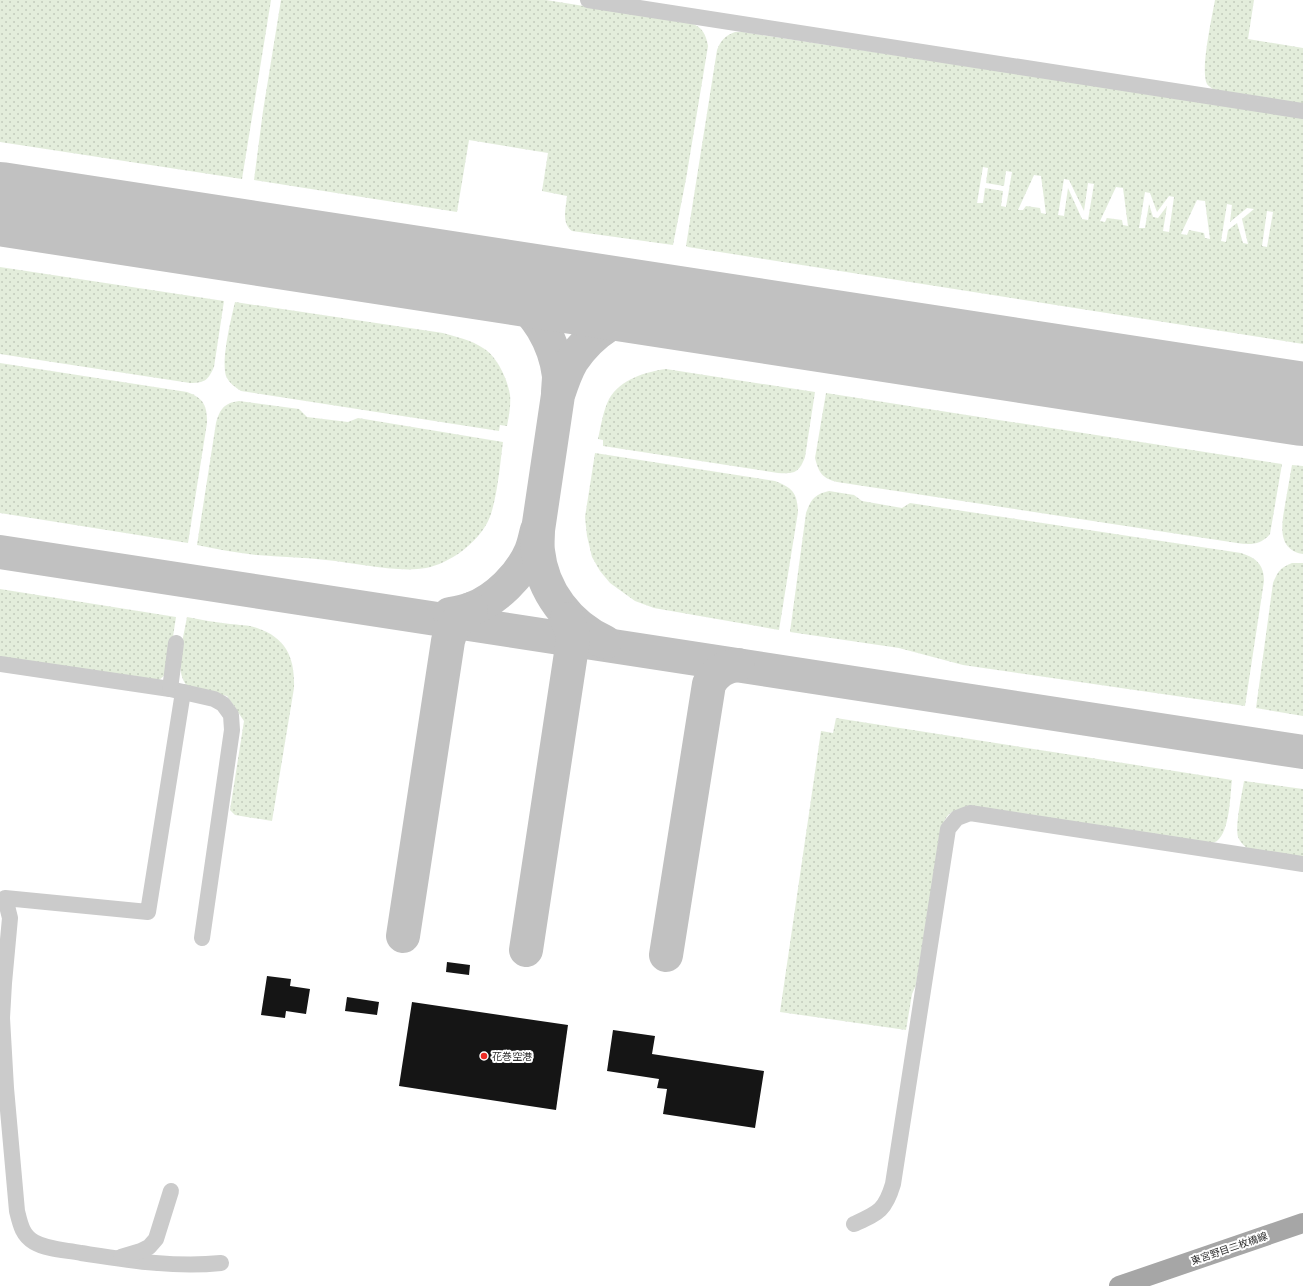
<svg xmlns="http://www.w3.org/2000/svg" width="1303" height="1286" viewBox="0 0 1303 1286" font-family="Manrope,'Noto Sans JP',sans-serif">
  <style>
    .grass { fill: url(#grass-dots); fill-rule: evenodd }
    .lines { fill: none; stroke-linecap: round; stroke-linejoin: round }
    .taxiway { stroke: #c1c1c1; stroke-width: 34 }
    .runway { stroke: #c1c1c1; stroke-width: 84 }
    .building { fill: #151515 }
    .minor { stroke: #cbcbcb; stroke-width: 16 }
    .major { stroke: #a6a6a6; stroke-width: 20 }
    .poi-dot { fill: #ef2c26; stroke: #fff; stroke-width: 1.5 }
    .labels { text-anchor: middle; stroke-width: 4; stroke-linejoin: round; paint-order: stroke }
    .poi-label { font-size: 10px; fill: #2e2e2e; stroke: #fff; text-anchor: start }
    .street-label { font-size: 10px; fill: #2e2e2e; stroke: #fff }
  </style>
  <defs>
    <pattern id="grass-dots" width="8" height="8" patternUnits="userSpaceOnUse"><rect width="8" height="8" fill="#e3eddb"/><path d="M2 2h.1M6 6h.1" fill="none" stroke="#c3ccbc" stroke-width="1.8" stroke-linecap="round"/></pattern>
  </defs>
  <rect width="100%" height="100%" fill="#fff"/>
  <g class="grass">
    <path d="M0 0H271L242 179 0 142Z"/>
    <path d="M281 0H546L691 23C702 27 706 34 708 46L686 179 673 245 572 231C561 223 566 208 567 196L542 191 548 153 469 140 457 212 254 180 263 111Z"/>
    <path d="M1215 0H1254L1248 39 1303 48V104L1214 90C1212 88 1208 86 1207 84 1200 71 1212 17 1215 0Z"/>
    <path d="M735 32H743L1303 117V344L688 247 686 246 717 50C721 40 725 36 735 32ZM983 167 988 168 986 183 1004 186 1006 171 1012 172 1006 207 1001 206 1003 191 985 188 983 203H977ZM1034 175 1041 176 1046 214 1041 213 1040 208 1026 206 1023 210H1018ZM1064 179 1069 180 1084 211 1088 183 1094 184 1088 220 1082 219 1068 188 1064 216 1058 215ZM1116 187 1123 188 1128 226 1123 225 1122 220 1107 218 1105 222 1100 221ZM1145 192 1150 193 1157 212 1169 196 1174 197 1169 232 1163 231 1167 206 1158 218 1153 217 1149 204 1145 228H1139ZM1197 200 1205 201 1210 239 1205 238 1204 233 1189 230 1187 235 1181 234ZM1227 204 1232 205 1230 222 1247 208 1254 209 1242 219 1248 244 1243 243 1237 223 1228 230 1226 242 1221 241ZM1267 211 1273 212 1267 247 1262 246Z"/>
    <path d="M0 267 224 301 214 367C208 380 205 383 190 383L0 354Z"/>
    <path d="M235 302 443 333C457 337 471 340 483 348 497 356 508 380 510 395 511 405 509 416 507 426L500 425 499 431 241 391C235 387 229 383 226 376 221 360 231 319 235 302Z"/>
    <path d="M0 363 187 392C204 398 207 406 207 423L188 543 0 513Z"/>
    <path d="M666 369 815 392 805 457C799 473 794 474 778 473L603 446V440L598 439C601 426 603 411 609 399 621 379 645 372 666 369Z"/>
    <path d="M826 393 1282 464 1270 534C1261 545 1250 545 1237 543L837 482C822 478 819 473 815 458Z"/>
    <path d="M239 401 299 409 307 417 348 422 358 418 503 442C500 463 497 507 486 525 474 545 450 563 426 568 398 573 356 563 326 560 303 557 280 557 257 555 237 553 217 549 197 545L216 423C220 409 224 403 239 401Z"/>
    <path d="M595 453 775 481C793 488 797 493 798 512L779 630 654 608 635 601 610 583 600 571 592 557 587 536 585 517Z"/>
    <path d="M1292 465 1303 466V554C1274 549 1283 519 1286 499 1288 488 1290 476 1292 465Z"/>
    <path d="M829 491 854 495 862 501 902 508 910 503 1241 553C1256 558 1264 564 1264 581L1245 706 963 665 899 648 790 632 806 513C811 499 815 494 829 491Z"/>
    <path d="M1292 563H1303V716L1256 708 1273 583C1278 571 1280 568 1292 563Z"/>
    <path d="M0 589 176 617 168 669 165 675 158 681 0 659Z"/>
    <path d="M187 617C201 620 215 622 230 624 239 625 249 625 257 628 287 638 295 659 294 688L272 821 235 815 230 810 244 721 227 696C218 694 198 692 190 688 172 677 184 635 187 617Z"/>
    <path d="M836 718 1232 780C1230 795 1230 831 1217 841 1216 842 1214 842 1212 843L969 808C948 809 945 816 940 835L916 985 912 994 906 1030 780 1012 821 731 833 733Z"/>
    <path d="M1244 781 1303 789V860L1248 849C1244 846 1240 842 1238 837 1235 825 1242 794 1244 781Z"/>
  </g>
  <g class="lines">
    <g class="taxiway">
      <path d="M477 277C488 282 498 286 508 292 536 310 555 343 559 376 559 382 558 388 558 394"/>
      <path d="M0 552 1303 752"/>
      <path d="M450 614C457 613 464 612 471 609 496 600 521 575 531 551 534 544 535 537 537 530"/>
      <path d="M605 642C569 626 542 591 538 551 537 544 538 537 538 530L558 395C562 383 566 371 572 361 591 332 622 312 656 308 664 307 672 308 681 308"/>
      <path d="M403 936 448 641C452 625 459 618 471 609"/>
      <path d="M526 950 573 640V634L567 619"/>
      <path d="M666 955 709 684C716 672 724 667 738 665"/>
    </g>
    <path class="runway" d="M0 204 1303 404"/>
  </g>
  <g class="building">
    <path d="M447 962 470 965 469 975 446 972Z"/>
    <path d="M267 976 291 979 290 986 310 989 306 1014 286 1011 285 1018 261 1015Z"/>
    <path d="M347 997 379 1002 377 1015 345 1011Z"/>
    <path d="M412 1002 568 1025 556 1110 399 1086Z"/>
    <path d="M613 1030 655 1036 652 1054 764 1071 755 1128 663 1114 667 1089 657 1088 659 1079 607 1071Z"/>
  </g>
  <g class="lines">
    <g class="minor">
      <path d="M588 0 1303 111"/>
      <path d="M0 664 170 689 214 699 223 704 231 715 232 730 202 938"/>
      <path d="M170 689 176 643"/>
      <path d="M183 692 148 912 5 898 10 918 4 983 2 1018 6 1088 17 1211C20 1223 22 1235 34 1242 48 1250 66 1250 81 1253 127 1260 174 1268 221 1263"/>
      <path d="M854 1224C878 1213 885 1211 893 1184L948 829 957 818 970 813 1303 864"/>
      <path d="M121 1257 141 1251 149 1247 156 1239 171 1191"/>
    </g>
    <path class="major" d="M1119 1286 1303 1223"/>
  </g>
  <circle class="poi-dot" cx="484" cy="1056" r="4"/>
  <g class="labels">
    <g class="poi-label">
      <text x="492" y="1060">花巻空港</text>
    </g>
    <g class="street-label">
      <text transform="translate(1229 1248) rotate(-19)" y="4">東宮野目二枚橋線</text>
    </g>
  </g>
</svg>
